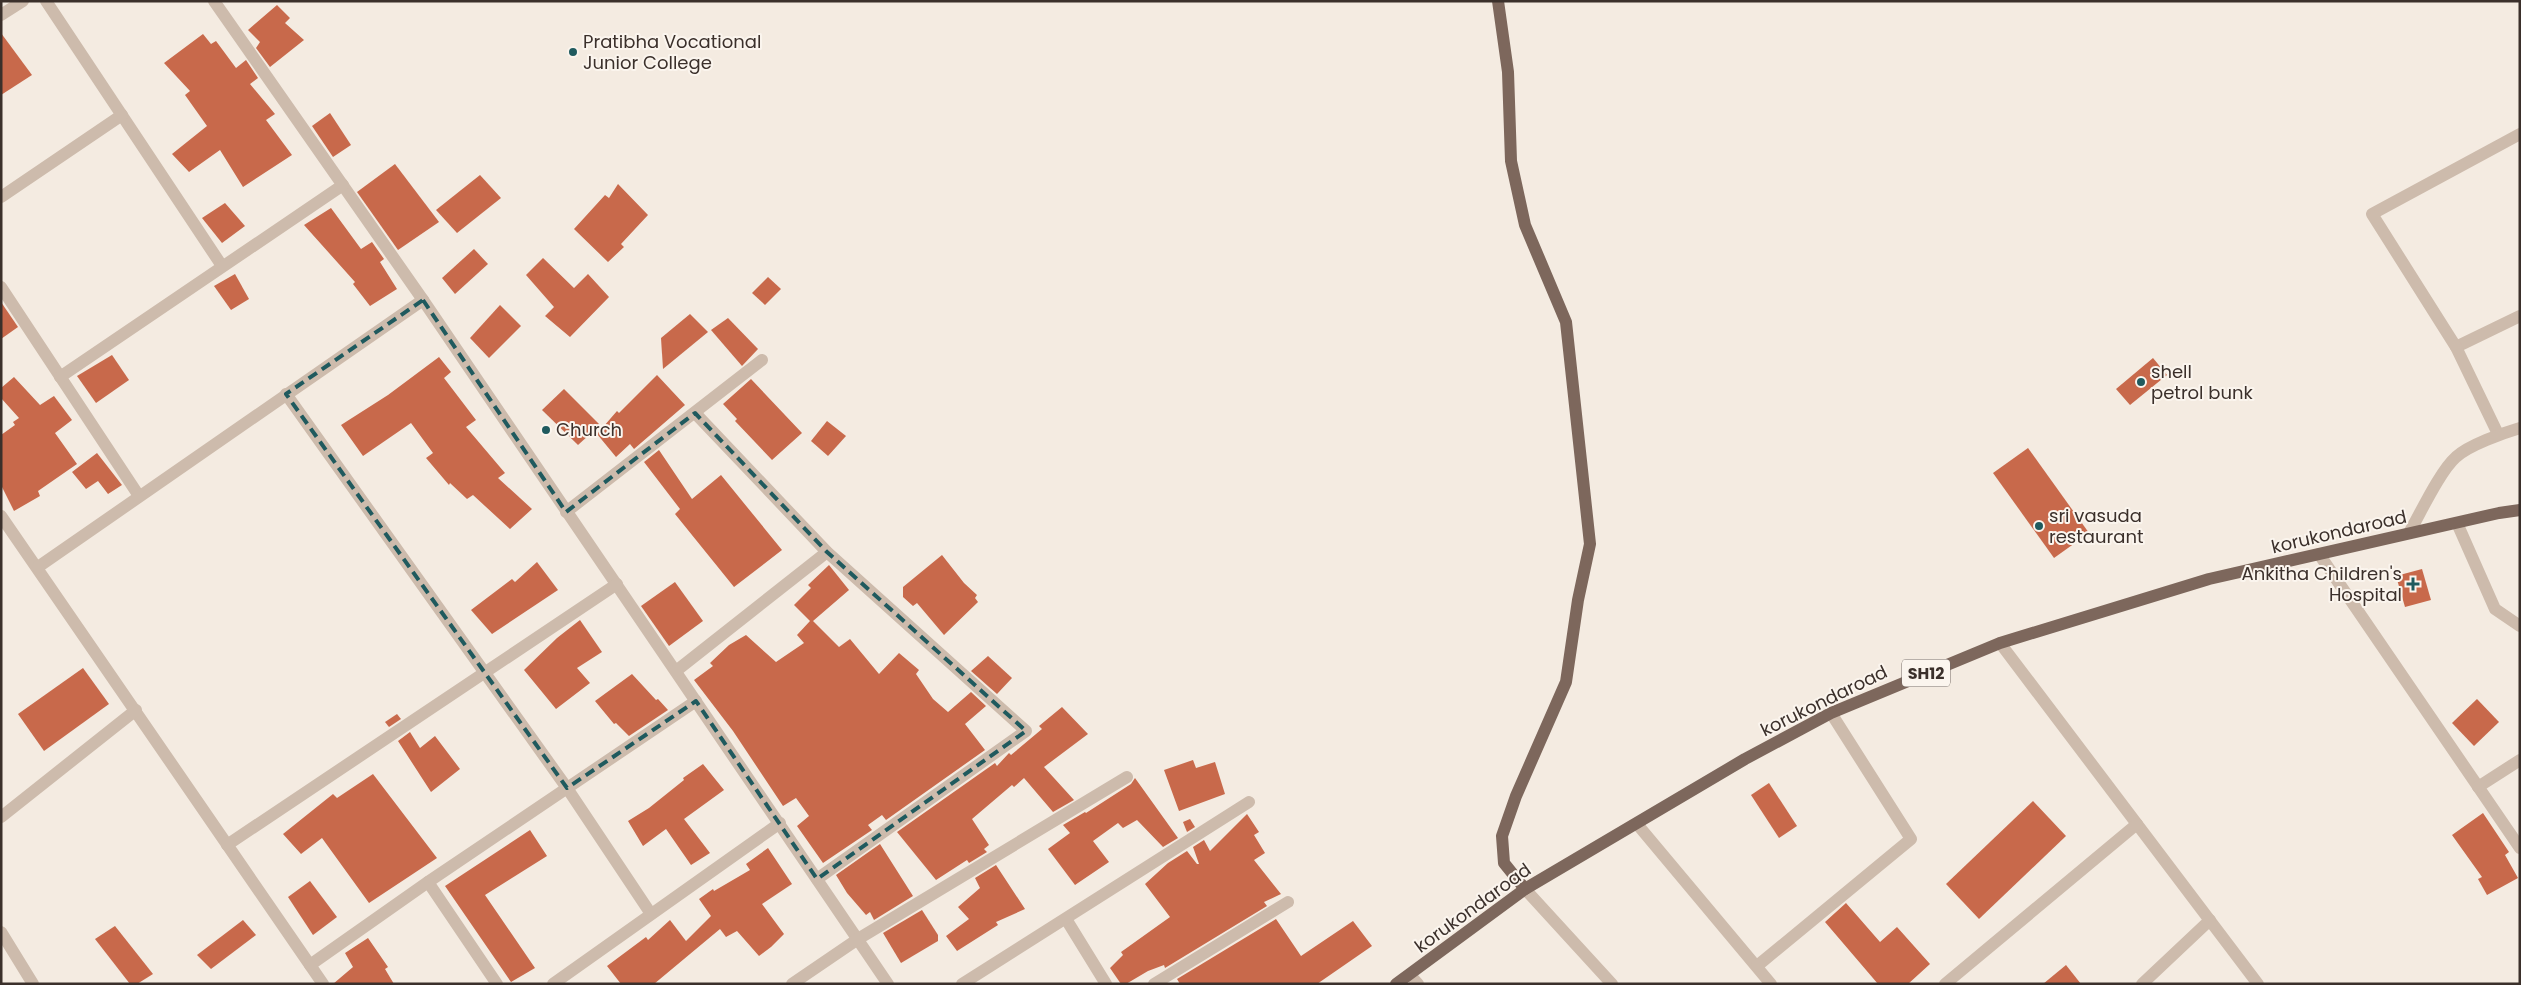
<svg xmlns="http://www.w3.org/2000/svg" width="2521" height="985" viewBox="0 0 2521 985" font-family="Poppins,sans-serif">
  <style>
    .building { fill: #c8694b }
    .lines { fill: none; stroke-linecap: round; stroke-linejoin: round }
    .minor { stroke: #cdbbac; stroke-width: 12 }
    .major { stroke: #7d675c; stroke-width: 12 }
    .marked { fill: none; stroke: #1f5a5e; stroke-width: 4; stroke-dasharray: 10 6; stroke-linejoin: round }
    .poi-dot { fill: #1f5a5e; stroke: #fbf5ee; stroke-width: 2 }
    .labels { text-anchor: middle; stroke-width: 4; stroke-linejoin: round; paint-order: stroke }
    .shield { fill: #fbf5ee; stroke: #756b66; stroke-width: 1 }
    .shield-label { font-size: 16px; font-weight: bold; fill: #3b302b }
    .poi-label { font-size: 18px; fill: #3b302b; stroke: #fbf5ee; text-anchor: start }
    .street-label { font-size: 18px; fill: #3b302b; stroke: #fbf5ee }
  </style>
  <rect width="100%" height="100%" fill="#f4ebe1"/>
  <g class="building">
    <path d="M277 5 290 18 285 23 304 40 270 67 256 48 260 42 248 30Z"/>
    <path d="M1 33 32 75 1 95Z"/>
    <path d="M203 34 211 44 216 41 236 68 246 60 258 78 250 84 275 114 266 120 292 155 243 187 220 150 189 172 172 154 207 126 185 95 190 91 164 63Z"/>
    <path d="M330 113 351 145 333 157 312 126Z"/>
    <path d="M395 164 439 222 398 250 357 192Z"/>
    <path d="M480 175 501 198 457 233 436 210Z"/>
    <path d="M618 184 648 215 621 244 624 247 608 262 574 229 605 195 609 198Z"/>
    <path d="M225 203 245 226 222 243 202 218Z"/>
    <path d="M331 208 361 249 372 242 384 259 380 262 397 289 370 306 353 284 355 282 304 225Z"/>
    <path d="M474 249 488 264 455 294 442 278Z"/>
    <path d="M543 258 574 288 588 274 609 297 570 337 545 316 554 307 526 275Z"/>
    <path d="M235 274 249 299 231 310 214 286Z"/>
    <path d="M768 277 781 289 765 305 752 293Z"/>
    <path d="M1 302 18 327 1 339Z"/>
    <path d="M500 305 521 326 489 358 470 338Z"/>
    <path d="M690 314 708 332 663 369 661 338Z"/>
    <path d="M728 318 758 349 742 366 711 330Z"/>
    <path d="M112 355 129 380 96 403 77 376Z"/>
    <path d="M439 357 451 372 444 378 476 420 466 427 505 473 498 478 532 509 510 529 473 495 467 499 450 483 449 485 426 458 433 453 411 423 363 456 341 425 388 395Z"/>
    <path d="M2153 358 2167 375 2130 405 2116 389Z"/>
    <path d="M657 375 685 405 634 449 630 444 616 457 597 434 617 411 619 413Z"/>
    <path d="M14 377 40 405 54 396 72 420 55 433 77 464 38 491 40 496 14 511 1 485V435L15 425 13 422 19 418 1 398V388Z"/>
    <path d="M751 379 802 433 772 460 735 421 737 419 723 404Z"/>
    <path d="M564 389 600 425 578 445 542 410Z"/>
    <path d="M827 421 846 436 828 456 811 441Z"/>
    <path d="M2028 448 2089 533 2054 558 1993 473Z"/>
    <path d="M659 450 692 499 721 475 782 550 734 587 675 514 680 509 644 462Z"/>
    <path d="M97 453 122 485 108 494 98 481 86 489 72 472Z"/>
    <path d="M942 555 964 583 977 595 975 598 978 602 944 635 917 603 913 606 903 597V587Z"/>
    <path d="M537 562 558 590 492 634 471 610 512 579 515 582Z"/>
    <path d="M829 565 849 590 813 621 839 647 850 639 879 674 899 653 919 670 916 674 933 699 948 712 971 692 986 706 965 724 985 750 886 820 882 815 868 825 872 830 823 863 797 826 809 816 796 798 783 806 733 731 694 680 713 666 710 663 729 645 746 635 776 662 804 643 797 635 810 621 794 605 811 588 808 585Z"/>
    <path d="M2422 569 2431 600 2405 607 2396 576Z"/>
    <path d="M675 582 703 621 669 646 641 606Z"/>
    <path d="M580 620 602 652 577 668 590 683 556 709 524 670 557 638Z"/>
    <path d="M988 656 1012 678 997 694 971 671Z"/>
    <path d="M83 668 109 704 44 751 18 714Z"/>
    <path d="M632 674 656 700 658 699 668 710 629 736 616 723 614 724 595 701Z"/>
    <path d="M2477 699 2499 722 2474 746 2452 723Z"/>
    <path d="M1062 707 1088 734 1044 767 1074 800 1053 812 1024 778 1014 787 1012 785 972 819 989 845 984 849 987 852 969 863 967 860 936 880 897 832 995 763 997 766 1009 753 1011 755 1042 729 1039 726Z"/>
    <path d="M397 714 401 719 389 727 385 722Z"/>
    <path d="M410 732 420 748 435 736 460 769 431 792 398 741Z"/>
    <path d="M1193 760 1196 768 1215 762 1225 794 1179 811 1164 770Z"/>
    <path d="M703 764 724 790 684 819 710 853 691 865 666 829 643 846 628 821 649 808 684 780 683 778Z"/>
    <path d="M373 774 437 858 369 903 322 838 301 854 283 834 333 794 337 798Z"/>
    <path d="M1135 778 1178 838 1163 847 1137 820 1123 828 1118 823 1093 841 1109 862 1075 885 1048 849 1070 833 1063 825 1085 812 1086 813 1131 784Z"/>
    <path d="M1769 783 1797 826 1779 838 1751 795Z"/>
    <path d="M2033 801 2066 836 1979 919 1946 884Z"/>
    <path d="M2483 813 2509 852 2505 855 2518 878 2487 895 2478 879 2482 877 2452 835Z"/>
    <path d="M1247 814 1259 832 1254 835 1265 853 1254 860 1281 894 1264 902 1267 906 1165 968 1164 965 1148 971 1126 984H1121L1110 968 1123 955 1121 952 1170 917 1145 884 1168 863 1187 851 1197 864H1199L1193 847 1204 840 1210 851Z"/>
    <path d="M1190 819 1195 827 1187 832 1183 822Z"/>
    <path d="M530 830 547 856 485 895 535 968 511 982 445 886Z"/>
    <path d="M880 844 913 896 874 920 870 912 866 915 847 893 836 875Z"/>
    <path d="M768 848 792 884 762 904 784 934 771 947 759 956 737 931 726 937 720 929 654 984H621L607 966 646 937 648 940 670 920 686 941 711 916 699 899 713 889 714 891 750 870 746 864Z"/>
    <path d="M996 865 1025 909 996 922 998 925 957 951 946 936 969 919 958 907 980 888 975 878Z"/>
    <path d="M310 881 337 917 313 935 288 897Z"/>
    <path d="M1846 903 1880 942 1897 927 1930 964 1908 984H1878L1825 922Z"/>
    <path d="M922 910 938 935V941L901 963 883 933Z"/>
    <path d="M1276 919 1301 956 1353 921 1372 946 1317 984H1180L1177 979Z"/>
    <path d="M243 920 256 935 211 969 197 955Z"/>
    <path d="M115 926 153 974 137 984H130L95 939Z"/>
    <path d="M368 938 388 967 385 969 394 984H333L353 967 345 953Z"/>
    <path d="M2066 965 2081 984H2043Z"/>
  </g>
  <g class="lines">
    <g class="minor">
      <path d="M46 1 222 266"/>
      <path d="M214 1 423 300 888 984"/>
      <path d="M1 15 23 1"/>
      <path d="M1 197 122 115"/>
      <path d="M1 287 139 496"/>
      <path d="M2456 347 2520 316"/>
      <path d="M60 377 343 185"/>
      <path d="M286 394 567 788 651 914"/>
      <path d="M695 413 827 552 1026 731 817 879"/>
      <path d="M2498 434 2456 347 2372 214 2520 134"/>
      <path d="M566 512 762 360"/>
      <path d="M1 516 323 984"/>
      <path d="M2457 523 2495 609 2520 626"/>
      <path d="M2409 533C2420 514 2440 471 2456 457 2469 445 2503 433 2520 428"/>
      <path d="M2319 554 2520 848"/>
      <path d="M38 567 423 300"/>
      <path d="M2000 643 2258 984"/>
      <path d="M676 671 827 552"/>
      <path d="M2478 787 2520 760"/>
      <path d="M1 817 136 710"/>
      <path d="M1637 824 1771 984"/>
      <path d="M227 845 617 584"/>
      <path d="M428 882 497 984"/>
      <path d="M1525 889 1612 984"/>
      <path d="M1066 919 1106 984"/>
      <path d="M1 932 33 984"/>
      <path d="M310 965 428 882 696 701"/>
      <path d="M1757 966 1911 839 1831 713"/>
      <path d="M1410 975 1418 984"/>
      <path d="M553 984 780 823"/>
      <path d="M792 984 858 939 1127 777"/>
      <path d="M962 984 1249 802"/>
      <path d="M1154 984 1288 902"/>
      <path d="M1945 984 2137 824"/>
      <path d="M2142 984 2210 920"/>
    </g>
    <g class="major">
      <path d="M1498 1 1508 72 1511 161 1525 225 1566 322 1590 544 1578 600 1566 682 1516 796 1502 836 1504 863 1525 889"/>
      <path d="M1396 984 1525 889 1745 759 1831 713 2000 643 2209 579 2499 513 2520 510"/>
    </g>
  </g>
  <path class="marked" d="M423 300 566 512 695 413 827 552 1026 731 817 879 696 701 567 788 286 394Z"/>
  <g class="poi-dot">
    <circle cx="573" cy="52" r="5"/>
    <circle cx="2141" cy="382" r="5"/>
    <circle cx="546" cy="430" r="5"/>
    <circle cx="2039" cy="526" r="5"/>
    <path d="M2410.5 576.5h5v5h5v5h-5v5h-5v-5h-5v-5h5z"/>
  </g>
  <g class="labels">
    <rect class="shield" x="1902" y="659.5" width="48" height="27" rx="4"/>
    <g class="shield-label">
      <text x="1926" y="679">SH12</text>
    </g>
    <g class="poi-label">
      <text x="583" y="48">Pratibha Vocational<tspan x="583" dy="21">Junior College</tspan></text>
      <text x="2151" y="378">shell<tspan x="2151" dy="21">petrol bunk</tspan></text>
      <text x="556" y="436">Church</text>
      <text x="2049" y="522">sri vasuda<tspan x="2049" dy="21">restaurant</tspan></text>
      <text x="2402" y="580" text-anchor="end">Ankitha Children's<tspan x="2402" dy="21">Hospital</tspan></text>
    </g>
    <g class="street-label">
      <text transform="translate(2339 532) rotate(-13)" y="6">korukondaroad</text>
      <text transform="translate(1824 701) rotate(-26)" y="6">korukondaroad</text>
      <text transform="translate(1473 908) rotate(-36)" y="6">korukondaroad</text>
    </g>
  </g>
  <rect width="2521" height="985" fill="none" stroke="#3b302b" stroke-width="5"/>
</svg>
